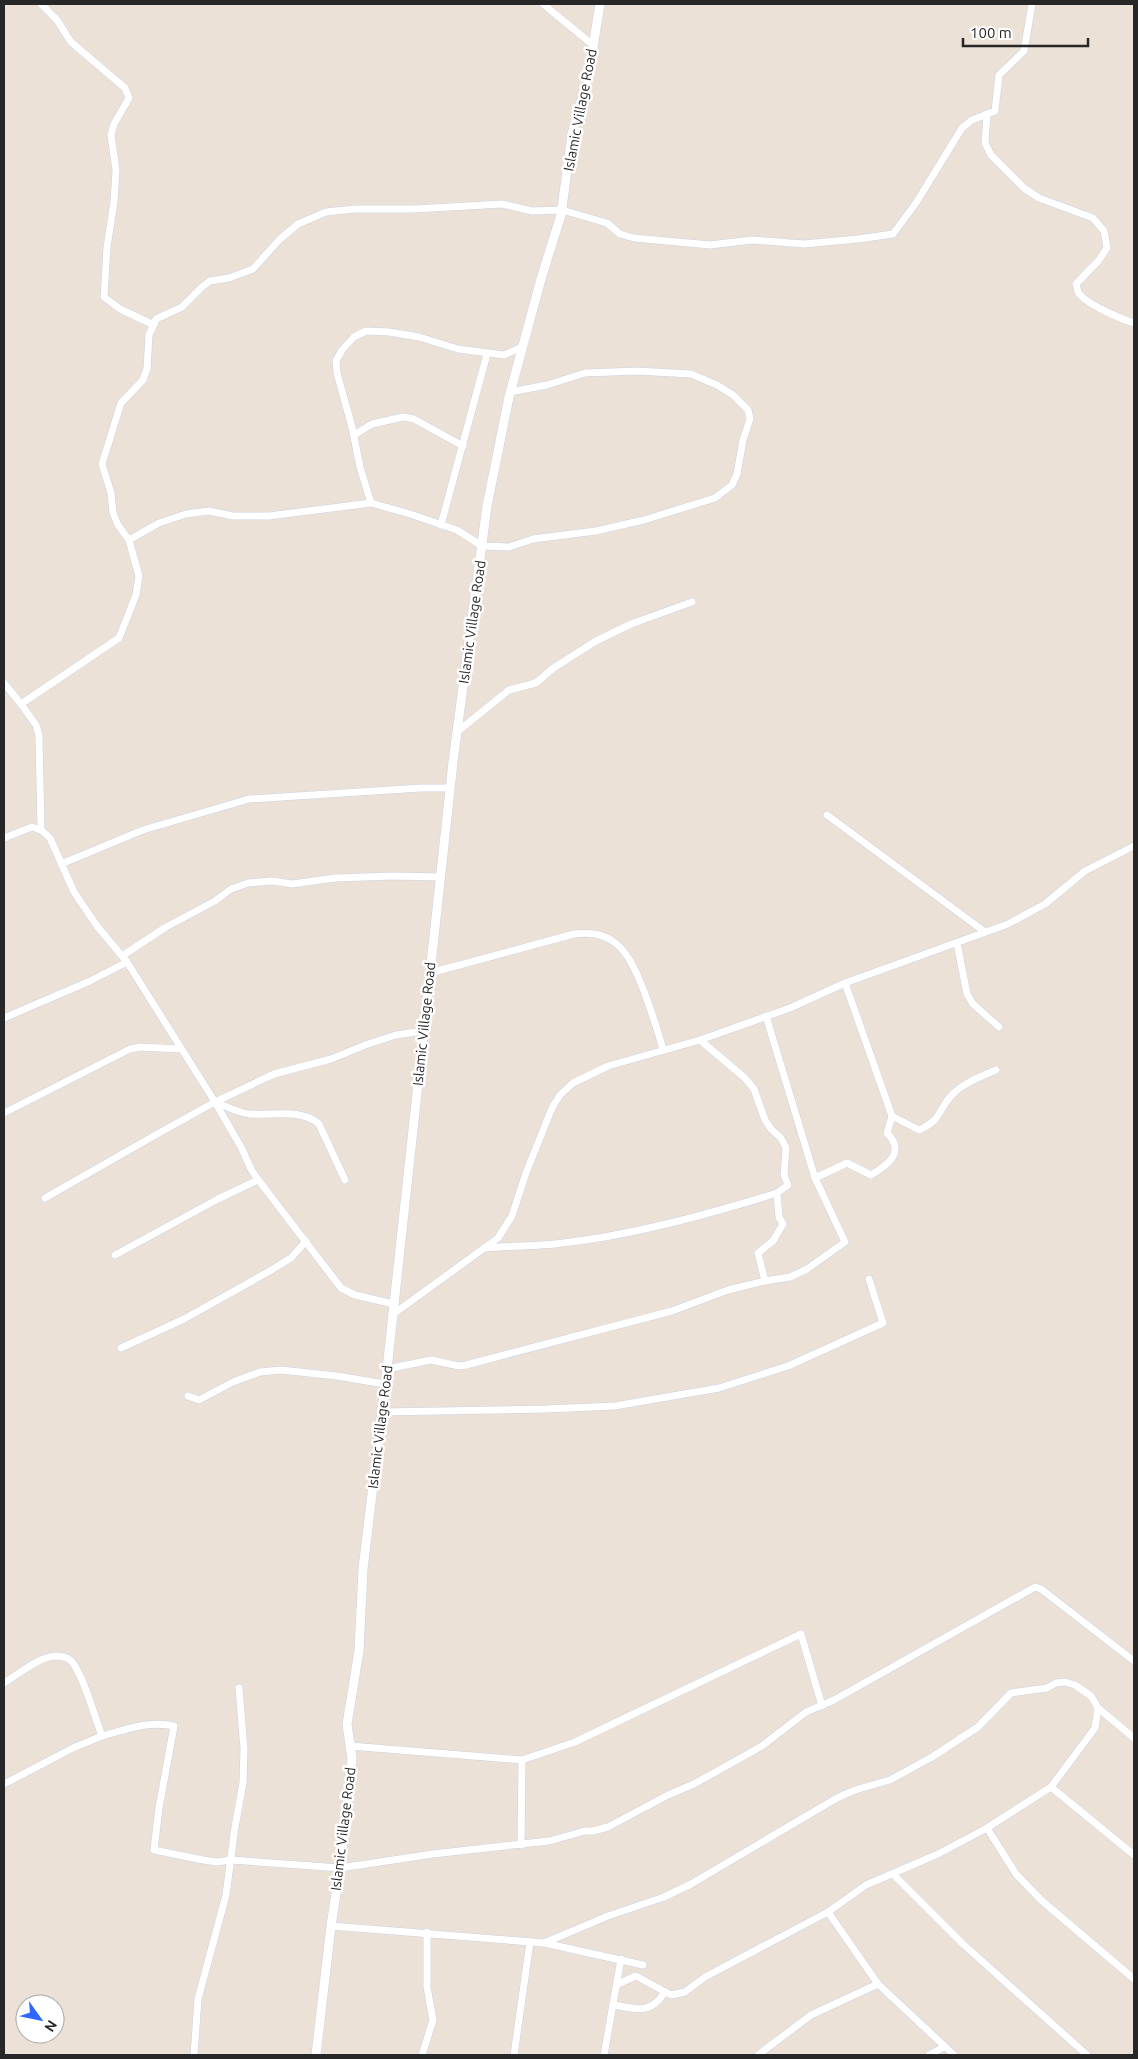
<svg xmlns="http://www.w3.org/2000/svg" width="1138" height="2059" viewBox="0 0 1138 2059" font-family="Ubuntu,sans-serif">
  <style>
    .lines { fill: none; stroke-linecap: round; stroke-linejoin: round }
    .minor-casing { stroke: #cbd2e3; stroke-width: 8 }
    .tertiary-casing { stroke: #cbd2e3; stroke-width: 10 }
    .minor { stroke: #fff; stroke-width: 7 }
    .tertiary { stroke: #fff; stroke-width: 9 }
    .labels { text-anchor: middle; stroke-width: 5; stroke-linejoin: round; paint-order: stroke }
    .street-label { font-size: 14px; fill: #272727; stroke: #fff }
  </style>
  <rect width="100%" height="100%" fill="#ece1d6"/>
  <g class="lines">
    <defs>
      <g id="minor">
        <path d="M41 4 57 20 71 42 125 88 129 98 114 124 111 135 116 170 114 202 107 247 104 297 120 309 154 325"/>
        <path d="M543 4 593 45"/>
        <path d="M987 114 985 143 991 155 1024 188 1039 198 1093 218 1104 231 1107 248 1099 260 1076 284C1077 286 1077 289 1078 292 1085 304 1121 319 1134 323"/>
        <path d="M354 435 372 424 403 417 414 419 463 446"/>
        <path d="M371 503 360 467 352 427 337 373 336 361 342 350 354 337 366 331 389 332 419 337 458 349 504 355 522 347"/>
        <path d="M441 525 487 354"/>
        <path d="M129 540 159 523 186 514 209 511 233 516H269L371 503 410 514 457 530 482 546 509 547 533 539 596 531 644 520 715 498 732 485 737 474 743 440 750 419 748 410 733 395 717 385 691 374 637 371 585 373 547 385 510 392"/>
        <path d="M4 683 21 704"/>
        <path d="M457 732 509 690 536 683 552 669 596 641 631 624 692 602"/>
        <path d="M827 815 985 932"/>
        <path d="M41 830 39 736 36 725 21 704 119 638 136 595 139 576 129 540 118 525 113 513 111 493 102 464 121 403 143 380 147 369 149 335 156 319 182 307 202 287 210 281 229 278 253 269 280 239 298 224 326 212 355 209H414L502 204 532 211 562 210 607 223 620 234 634 238 710 245 752 240 804 244 858 239 893 234 916 203 962 128 972 120 995 111 999 75 1024 51 1032 4"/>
        <path d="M4 838 32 827 41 830 50 838 74 892 97 926 127 962 215 1102 241 1147 252 1171 263 1186 341 1288 355 1295 394 1304"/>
        <path d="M61 864 143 830 249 799 421 788H450"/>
        <path d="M957 943 967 994 973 1004 999 1027"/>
        <path d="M122 956 166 927 215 901 231 889 248 883 272 881 292 884 335 878 394 876 440 877"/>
        <path d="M430 973 574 934C617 928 630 956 644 991 651 1011 658 1030 663 1050"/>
        <path d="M766 1016 815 1178 847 1163 871 1175C888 1165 906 1152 887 1133L892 1116 845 983"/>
        <path d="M4 1018 90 981 127 962"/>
        <path d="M215 1102C226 1106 238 1113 249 1114 272 1116 300 1108 319 1124L345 1180"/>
        <path d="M4 1113 130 1049 140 1047 181 1049"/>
        <path d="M892 1116 919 1130C944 1119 938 1107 954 1093 965 1082 983 1076 996 1070"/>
        <path d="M45 1198 159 1133 215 1102 274 1074 331 1059 368 1044 396 1035 423 1031"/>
        <path d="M487 1248C510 1246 533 1246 555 1244 630 1236 706 1215 777 1193"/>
        <path d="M115 1255 218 1199 258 1180"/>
        <path d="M765 1281 790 1277 807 1269 845 1242 815 1178"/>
        <path d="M392 1315 498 1238 512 1216 526 1173 552 1108 560 1095 573 1083 608 1066 700 1040 790 1008 845 983 1008 924 1045 904 1085 871 1134 846"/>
        <path d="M121 1348 184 1319 268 1272 291 1258 306 1241"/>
        <path d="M387 1369 431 1360 459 1366 466 1365 672 1311 728 1290 765 1281 758 1253 773 1241 783 1224 779 1217 777 1193 788 1185 784 1175 786 1148 781 1138 771 1129 765 1120 754 1089 745 1078 700 1040"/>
        <path d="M188 1396 199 1400 233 1382 260 1372 281 1370 337 1376 385 1384"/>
        <path d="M382 1412 546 1409 615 1406 719 1388 788 1366 883 1323 869 1279"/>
        <path d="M4 1683C19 1674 38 1657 56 1656 62 1656 70 1658 73 1663 85 1680 94 1715 102 1736 125 1730 150 1720 174 1726L159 1808 154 1850 203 1860 217 1862 231 1860 340 1868 433 1854 549 1841 585 1831H593L608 1827 668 1795 694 1784 762 1746 806 1712 834 1700 1035 1587 1041 1589 1134 1661"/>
        <path d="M1098 1708 1134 1738"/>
        <path d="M350 1746 522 1760 575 1742 801 1634 822 1706"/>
        <path d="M4 1784 73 1748 102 1736"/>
        <path d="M1051 1787 1134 1855"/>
        <path d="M521 1845 522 1760"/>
        <path d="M893 1874 963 1944 1087 2055"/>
        <path d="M828 1912 878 1984 954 2055"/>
        <path d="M331 1926 544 1943 643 1965"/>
        <path d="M544 1943 608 1916 664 1897 691 1884 837 1798 855 1790 890 1780 932 1757 978 1727 1011 1693 1047 1688 1056 1683 1065 1682 1075 1685 1091 1696 1098 1708 1095 1728 1051 1787 987 1828"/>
        <path d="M618 1984 636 1976 671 1995 685 1992 705 1977 828 1912 866 1885 938 1854 987 1828 1016 1874 1041 1900 1134 1979"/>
        <path d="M614 2005C637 2009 650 2015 665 1992"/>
        <path d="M194 2055 198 1999 226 1895 235 1827 243 1783 244 1749 239 1688"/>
        <path d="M422 2055 433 2020 427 1987V1932"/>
        <path d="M514 2055 530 1942"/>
        <path d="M604 2055 621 1959"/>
        <path d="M758 2055 811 2015 878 1984"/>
        <path d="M929 2055 944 2047"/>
      </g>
      <path id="tertiary" d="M316 2055 331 1926 340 1868 352 1759 347 1724 359 1651 363 1569 387 1369 453 762 487 506 509 397 541 279 561 215 572 134 588 78 600 4"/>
    </defs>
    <use href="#minor" class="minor-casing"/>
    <use href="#tertiary" class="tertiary-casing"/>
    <use href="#minor" class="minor"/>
    <use href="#tertiary" class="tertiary"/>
  </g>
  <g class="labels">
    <g class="street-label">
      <text transform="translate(580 110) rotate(-79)" y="5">Islamic Village Road</text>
      <text transform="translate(472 622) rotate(-82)" y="5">Islamic Village Road</text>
      <text transform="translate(424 1024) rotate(-84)" y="5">Islamic Village Road</text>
      <text transform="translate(380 1427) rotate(-83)" y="5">Islamic Village Road</text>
      <text transform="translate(343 1829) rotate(-83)" y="5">Islamic Village Road</text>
    </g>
  </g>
  <rect width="1138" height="2059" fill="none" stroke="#272727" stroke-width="10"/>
  <g transform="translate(40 2019) rotate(123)"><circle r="24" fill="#ffffff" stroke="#a9a9a9"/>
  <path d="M0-4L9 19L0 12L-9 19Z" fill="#3068ff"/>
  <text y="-8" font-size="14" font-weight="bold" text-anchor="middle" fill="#272727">N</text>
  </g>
  <path d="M963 38v8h125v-8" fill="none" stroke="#272727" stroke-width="2.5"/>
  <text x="970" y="38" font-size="15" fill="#272727" stroke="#ffffff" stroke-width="4" paint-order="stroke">100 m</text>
</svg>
